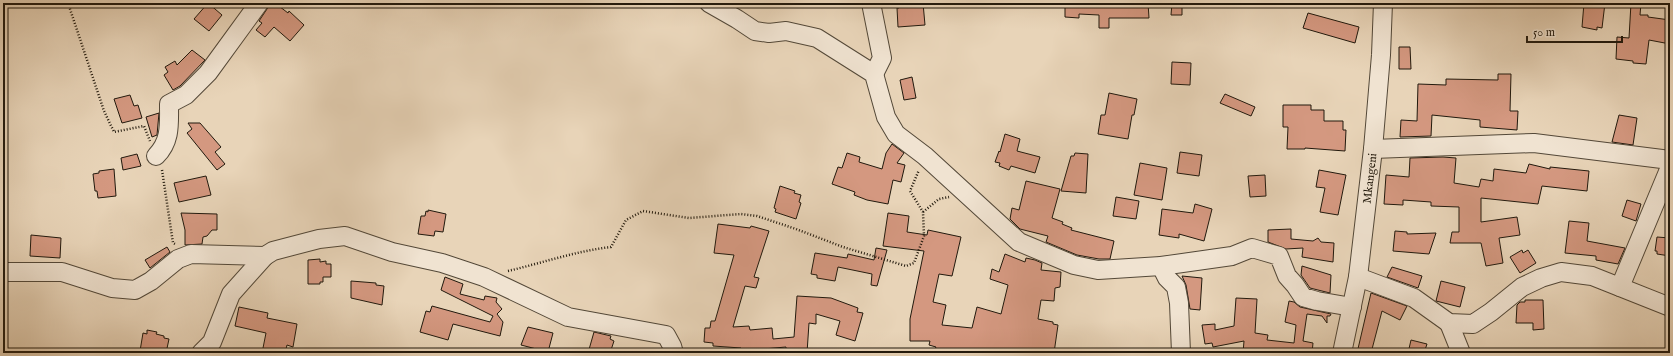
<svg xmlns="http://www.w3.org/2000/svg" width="1673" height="356" viewBox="0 0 1673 356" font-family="'IM FELL English',serif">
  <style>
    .building { fill: #d49880; stroke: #21190d }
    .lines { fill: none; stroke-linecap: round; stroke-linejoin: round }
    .minor-casing { stroke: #534838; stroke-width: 20 }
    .path { stroke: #21190d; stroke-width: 2.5; stroke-dasharray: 1 2; stroke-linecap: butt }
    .minor { stroke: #f0e3d1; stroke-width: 18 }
    .labels { text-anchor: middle; stroke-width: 3.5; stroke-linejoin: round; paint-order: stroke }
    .street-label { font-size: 12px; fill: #21190d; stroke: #f0e3d1 }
  </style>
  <rect width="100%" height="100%" fill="#e8d4b8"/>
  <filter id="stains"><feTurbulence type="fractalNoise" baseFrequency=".005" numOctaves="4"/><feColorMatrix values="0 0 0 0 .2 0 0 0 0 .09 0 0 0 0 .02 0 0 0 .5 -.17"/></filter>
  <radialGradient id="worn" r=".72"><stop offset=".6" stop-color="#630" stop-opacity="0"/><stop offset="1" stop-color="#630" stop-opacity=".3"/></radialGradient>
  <g class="building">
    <path d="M208 3 222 15 209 31 194 19Z"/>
    <path d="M269 3H275L288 13 289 11 304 25 290 41 274 27 265 37 256 30 262 23 259 21 267 9Z"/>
    <path d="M899 3H923L925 25 898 27 897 8H899Z"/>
    <path d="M1065 3H1148L1149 18H1109V28H1099V15L1079 14V18L1065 17Z"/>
    <path d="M1172 3H1182V15H1171Z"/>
    <path d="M1584 3H1605L1602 28 1597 27V30L1582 27Z"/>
    <path d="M1631 3H1641L1640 15H1648V17L1670 20V44L1649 40 1646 64 1633 63V61L1616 59 1617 37 1629 38Z"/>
    <path d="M1308 13 1359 27 1355 43 1303 28Z"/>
    <path d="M1399 47H1410L1411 69H1399Z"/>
    <path d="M192 50 205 60 180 86 173 90 164 75 168 72 165 67 175 61 177 65Z"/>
    <path d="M1172 62 1191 63 1190 85 1171 84Z"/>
    <path d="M1498 74H1511L1510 111H1518L1517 130 1480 127V120L1432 115 1431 136 1400 137 1401 120 1417 121 1418 84 1446 85V79L1498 80Z"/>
    <path d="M912 77 916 98 904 100 900 80Z"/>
    <path d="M1109 93 1137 99 1134 115H1132L1128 139 1098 134 1101 115H1105Z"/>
    <path d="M1225 94 1255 107 1251 116 1220 103Z"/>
    <path d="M130 95 134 106 138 105 142 118 122 123 114 99Z"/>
    <path d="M1283 105H1311V110H1324V121H1343V130H1346L1345 151 1305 148V149H1287L1288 127H1283Z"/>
    <path d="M159 113 157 135 152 137 146 117Z"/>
    <path d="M1619 115 1637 118 1633 145 1612 142Z"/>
    <path d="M188 123H200L221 147 215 152 225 164 217 170 187 133 192 129Z"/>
    <path d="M1005 134 1020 139 1017 151 1040 157 1035 173 1011 166 1009 170 999 166 1000 163 995 162 999 151 1000 152Z"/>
    <path d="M892 144 904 153 897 163 905 165 901 182 893 180 888 204 867 200 854 195 855 192 832 184 838 167 842 168 847 153 860 157 859 162 882 169 886 153Z"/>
    <path d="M1180 152 1202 155 1199 176 1177 173Z"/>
    <path d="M1075 153 1088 154 1086 193 1061 191 1071 156H1074Z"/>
    <path d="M137 154 141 166 123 170 121 158Z"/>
    <path d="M1443 157 1456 158 1454 183 1479 187 1481 179 1493 181 1494 169 1526 173 1529 164 1550 169V167L1589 171 1587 191 1542 186 1538 204 1481 198V222L1517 217 1520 235 1499 238 1503 263 1486 266 1481 243H1450L1452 232H1459V207L1431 206V202L1403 200V205L1384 204 1386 175 1409 177 1410 158Z"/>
    <path d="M1140 163 1167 168 1162 200 1134 195Z"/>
    <path d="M114 169 116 196 98 198 97 191H95L93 174 99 173V171Z"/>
    <path d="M1319 170 1346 175 1338 215 1320 212 1325 188 1316 187Z"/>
    <path d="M1265 175 1266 196 1250 197 1248 176Z"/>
    <path d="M206 176 211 195 179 202 174 183Z"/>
    <path d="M1026 181 1060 189 1052 218 1063 222 1062 224 1072 228 1071 230 1114 241 1110 259H1099L1077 255 1046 242 1048 236 1020 229 1010 219 1012 208 1019 210Z"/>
    <path d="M780 186 795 191 794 193 801 195 799 202 801 203 796 219 775 212 776 209 774 208Z"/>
    <path d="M1116 197 1139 201 1136 219 1113 216Z"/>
    <path d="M1627 200 1641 204 1636 221 1622 216Z"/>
    <path d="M1195 204 1212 209 1204 241 1179 234V238L1159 235 1162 209 1193 213Z"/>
    <path d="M428 210 446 214 443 232 435 231 434 236 418 234 421 216H425L426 211 428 212Z"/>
    <path d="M181 213 217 214V230H212L207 236 203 237 202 244 185 245V230Z"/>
    <path d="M888 213 909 216 907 232 927 235 928 230 961 237 952 276 939 274 933 302 946 305 942 325 972 328 977 307 1001 314 1008 285 990 279 992 269 999 272 1005 254 1025 262 1026 258 1035 260 1042 263 1041 270 1061 272 1060 287 1055 288 1054 301 1041 300 1038 319 1053 322V324L1058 325 1054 353H954L935 349 936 347 929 345 930 341H910V319L924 251 883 246Z"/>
    <path d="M1569 221 1589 223 1587 241 1625 248 1618 264 1596 260V256L1565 253Z"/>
    <path d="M718 224 750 228 751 226 769 231 754 277 759 278 756 288 745 286 733 327 749 326 750 330 772 328 773 339 794 337 797 296 831 298 858 308 857 312 863 313 855 341 836 335 840 321 816 314V324L809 323 807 353H786V347L752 350V353H742L741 348 713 346V343L704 342 705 328H710L711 321H715L734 255 714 253Z"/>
    <path d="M1291 229V239L1313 241 1318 238 1321 242 1334 243 1333 262 1302 257 1303 248 1286 249 1268 242V230Z"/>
    <path d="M1395 231 1407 232V234L1436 233 1429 254 1393 251Z"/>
    <path d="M31 235 61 238 60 258 30 256Z"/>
    <path d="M1657 237 1670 238V256L1657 254V251H1655Z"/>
    <path d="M167 247 170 252 150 268 145 260Z"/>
    <path d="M876 248 887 250 877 286 871 285 872 274 838 267 835 281 817 278V275L811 274 815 253 847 258 848 254 874 260Z"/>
    <path d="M1522 250 1523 253 1528 250 1536 263 1520 273 1510 257Z"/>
    <path d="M320 259V262L326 261V264H331V277H323V282H320V284H308V260Z"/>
    <path d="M1302 266 1331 275 1330 293 1310 288 1301 275Z"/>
    <path d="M1392 267 1422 276 1418 288 1387 277Z"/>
    <path d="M1182 276 1202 278 1200 310 1190 309 1186 285Z"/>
    <path d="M445 277 463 284 460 294 484 300 485 296 497 298 496 302 502 309 497 314 503 322 500 336 453 324 448 340 420 332 426 311 430 312 432 306 490 322 493 316 441 290Z"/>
    <path d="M351 281 376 283V285L384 286 382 305 351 298Z"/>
    <path d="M1441 281 1465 287 1460 307 1436 301Z"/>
    <path d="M1371 293 1407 306 1400 320 1382 311 1371 353H1357Z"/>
    <path d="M1236 298 1257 299 1255 333 1268 335 1267 340 1294 343 1296 325 1285 322 1289 301 1294 302 1300 307 1331 314 1330 316H1327V323L1322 316 1307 314 1303 341 1313 343 1312 353H1243L1244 341 1213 347 1212 343 1205 344 1202 325 1215 324V330L1234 326Z"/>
    <path d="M1525 300H1543L1544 329 1533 330V323H1516L1517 305 1520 302H1525Z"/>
    <path d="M239 307 268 313 267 318 297 324 293 347 287 345 285 353H262L266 333 235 326Z"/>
    <path d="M528 327 553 333 548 352 521 345Z"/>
    <path d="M147 330 157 332 156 334 164 336V338L169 339 166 353 140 351 143 333 147 334Z"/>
    <path d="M594 332 611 336 610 339 614 341 610 353H588Z"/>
    <path d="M1411 340 1427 344 1424 353H1408Z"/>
  </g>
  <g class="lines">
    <defs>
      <g id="minor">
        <path d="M709 3 737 19 755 31 769 33 786 31 817 38 874 74 886 117 896 134 925 156 1019 242 1074 265 1098 270 1161 266 1232 256 1252 248 1279 256 1287 276 1295 285 1303 297 1317 301 1352 307"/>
        <path d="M871 3 882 58 874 74"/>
        <path d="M1373 149 1534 143 1670 160"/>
        <path d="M156 156C171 141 169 124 169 104L186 95 208 73 259 3"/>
        <path d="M1161 266 1167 278 1176 287 1179 303 1181 353"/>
        <path d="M3 272H62L112 288 135 290 151 281 178 259 191 254 265 256 273 251 319 239 345 236 392 252 442 263 484 277 568 317 666 335 672 346 674 353"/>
        <path d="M1358 277 1414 298 1449 323 1473 324 1491 312 1522 287 1541 278 1561 272 1592 276 1670 307"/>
        <path d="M1620 287 1670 167"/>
        <path d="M1449 323 1461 353"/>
        <path d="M201 353 212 342 231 294 265 256"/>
        <path id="s1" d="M1342 353 1358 277 1373 149 1381 55 1383 3"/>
      </g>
    </defs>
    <use href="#minor" class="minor-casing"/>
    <g class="path">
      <path d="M68 3 104 111 114 132 144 126 150 141"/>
      <path d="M162 170 173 243 175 244"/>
      <path d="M923 212 939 199 949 197"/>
      <path d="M508 271C542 263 576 251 611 247L626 220 643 211 689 218 741 214 757 216 796 229 843 247 906 266 914 263 924 236 923 212 910 191 919 170"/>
    </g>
    <use href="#minor" class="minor"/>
  </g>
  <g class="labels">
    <g class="street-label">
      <text dy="4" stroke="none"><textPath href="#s1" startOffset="177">Mkangeni</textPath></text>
    </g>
  </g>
  <rect width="1673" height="356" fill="none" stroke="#e8d4b8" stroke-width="16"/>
  <rect x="4" y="4" width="1665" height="348" fill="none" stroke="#21190d" stroke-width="2"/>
  <rect x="8" y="8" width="1657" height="340" fill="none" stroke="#21190d"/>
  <path d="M1527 36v6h95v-6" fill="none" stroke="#21190d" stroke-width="2"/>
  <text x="1533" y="36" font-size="12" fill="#21190d" stroke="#f0e3d1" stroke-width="3" paint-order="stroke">50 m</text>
  <rect width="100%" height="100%" filter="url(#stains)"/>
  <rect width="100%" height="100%" fill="url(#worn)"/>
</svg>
